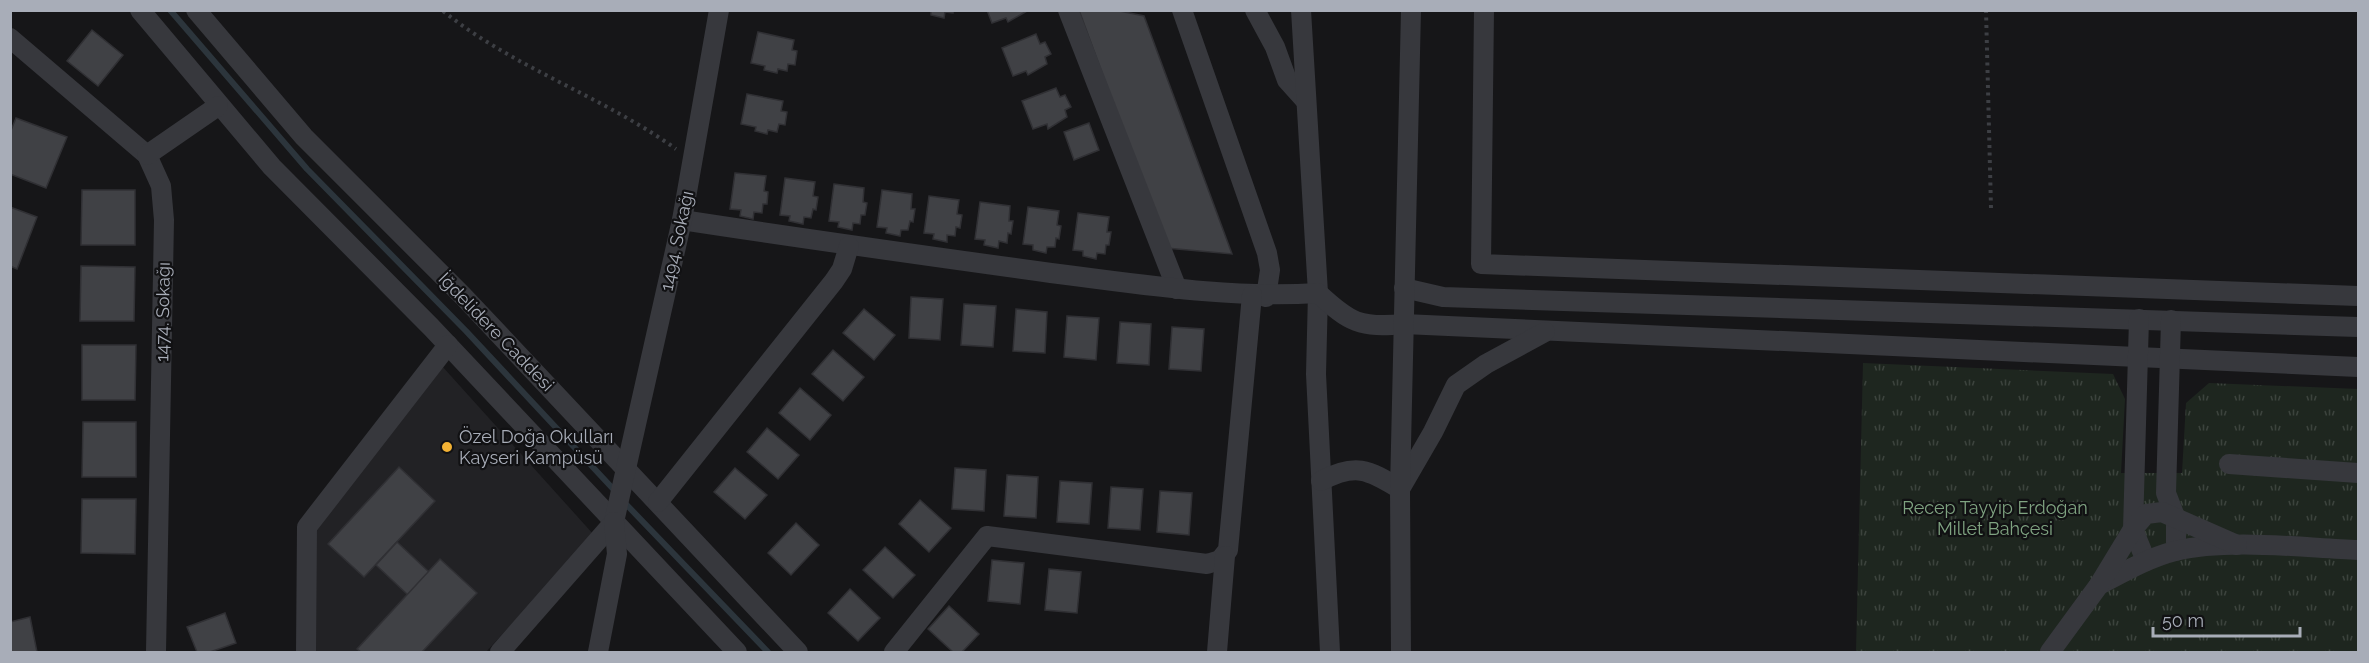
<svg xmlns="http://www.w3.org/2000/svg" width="2369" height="663" viewBox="0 0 2369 663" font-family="Raleway,sans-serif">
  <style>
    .built { fill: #222225 }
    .park { fill: url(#park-tufts) }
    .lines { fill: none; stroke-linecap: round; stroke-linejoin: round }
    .stream { stroke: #2c353c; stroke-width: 6 }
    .building { fill: #404145; stroke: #303034; stroke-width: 1.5 }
    .path { stroke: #3d3f44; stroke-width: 4; stroke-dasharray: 3 4.5; stroke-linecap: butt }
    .minor { stroke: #37383d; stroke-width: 20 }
    .poi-dot { fill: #f2b134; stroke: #111113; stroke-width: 2 }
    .labels { text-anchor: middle; stroke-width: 4.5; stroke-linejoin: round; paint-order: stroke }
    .street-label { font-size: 18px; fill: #a8adb8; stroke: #111113 }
    .poi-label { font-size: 18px; fill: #a8adb8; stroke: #111113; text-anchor: start }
    .park-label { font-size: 18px; fill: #7fa381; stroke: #111113 }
  </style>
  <defs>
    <pattern id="park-tufts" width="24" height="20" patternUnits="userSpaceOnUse" patternTransform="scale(1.5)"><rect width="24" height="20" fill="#1e261f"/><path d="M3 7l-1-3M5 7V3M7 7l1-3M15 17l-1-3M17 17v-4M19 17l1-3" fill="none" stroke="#3c433d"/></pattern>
  </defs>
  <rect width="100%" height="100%" fill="#161618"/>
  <path class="built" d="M442 366 594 535 486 652H315L316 527Z"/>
  <path class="park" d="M1863 363 2113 374 2125 399 2121 473H2182L2186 403 2209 383 2358 389V652H1856Z"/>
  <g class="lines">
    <g class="stream">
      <path d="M170 10 307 169 466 331 616 492"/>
      <path d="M622 500 768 652"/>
    </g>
  </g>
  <g class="building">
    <path d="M931 10H953V13L945 12 944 18 931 15Z"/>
    <path d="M987 10H1027V11L1008 22 1006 18 992 23Z"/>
    <path d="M1079 10H1115L1144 16 1232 254 1166 248Z"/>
    <path d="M92 30 123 55 98 86 67 61Z"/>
    <path d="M758 32 794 40 792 50 797 51 795 65 788 64 787 71 778 69 777 73 764 70 765 66 751 63Z"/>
    <path d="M1036 34 1040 44 1045 42 1051 54 1045 57 1047 64 1028 75 1026 71 1013 76 1002 48Z"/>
    <path d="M1056 88 1060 97 1065 95 1071 107 1065 110 1067 117 1048 129 1047 124 1033 129 1022 101Z"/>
    <path d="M747 94 783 101 781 111 787 112 785 125 779 124 777 132 768 130 767 134 755 131 756 127 741 124Z"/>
    <path d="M16 118 67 137 46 188 10 174V133Z"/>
    <path d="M1089 123 1099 150 1074 160 1064 132Z"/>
    <path d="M735 173 766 176 764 191 768 192 767 204H763L762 213 754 212 753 219 740 216 741 210 730 209Z"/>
    <path d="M785 178 815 182 813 196 818 197 816 210 813 209 811 218 804 217 803 224 789 221 790 216 780 215Z"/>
    <path d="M834 184 864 188 863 202 867 203 865 215H861L860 224 853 223 852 230 838 227 839 222 829 221Z"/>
    <path d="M82 190H135V245H81Z"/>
    <path d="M882 190 912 194 911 209H915L913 222 910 221 908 230H901L900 236 886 233 887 228 877 227Z"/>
    <path d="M929 196 959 200 957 214 962 215 960 228 956 227 955 236 947 235V242L933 239 934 234 924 233Z"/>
    <path d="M980 202 1010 206 1009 221H1013L1011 234 1008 233 1007 243 999 241 998 248 984 245 985 240 975 239Z"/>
    <path d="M10 207 37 217 17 269 10 266Z"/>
    <path d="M1028 207 1059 211 1057 225 1061 226 1059 239 1056 238 1055 247H1047L1046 253 1033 250V245L1023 244Z"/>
    <path d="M1078 213 1109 217 1107 232H1111L1109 245H1106L1105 254 1097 253 1096 259 1083 256V251L1073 250Z"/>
    <path d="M81 266 135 267 134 321H80Z"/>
    <path d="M911 297 943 299 940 340 909 338Z"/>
    <path d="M964 304 996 306 993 347 961 345Z"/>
    <path d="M864 309 895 335 874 360 843 333Z"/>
    <path d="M1016 309 1047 312 1045 353 1013 351Z"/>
    <path d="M1067 316 1099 318 1096 360 1064 357Z"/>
    <path d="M1120 322 1151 324 1149 365 1117 363Z"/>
    <path d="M1172 327 1204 329 1201 371 1169 369Z"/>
    <path d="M82 345H136L135 400H82Z"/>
    <path d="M833 350 864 377 843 401 812 374Z"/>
    <path d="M800 388 831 415 810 440 779 413Z"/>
    <path d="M83 422H136V477H82Z"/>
    <path d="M767 428 799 455 778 479 747 452Z"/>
    <path d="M399 467 435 501 364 577 328 544Z"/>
    <path d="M735 468 767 495 745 519 714 492Z"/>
    <path d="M955 468 986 470 984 511 952 509Z"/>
    <path d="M1007 475 1038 477 1036 518 1004 516Z"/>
    <path d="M1060 481 1092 483 1089 524 1057 522Z"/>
    <path d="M1111 487 1143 489 1140 530 1108 528Z"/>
    <path d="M1160 491 1192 493 1189 535 1157 532Z"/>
    <path d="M82 499H136L135 554 81 553Z"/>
    <path d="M920 500 951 528 929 552 899 524Z"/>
    <path d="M796 523 819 545 791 575 768 553Z"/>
    <path d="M397 542 429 572 408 595 376 565Z"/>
    <path d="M885 547 915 575 893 598 863 570Z"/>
    <path d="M440 559 477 593 422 652H361L357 649Z"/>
    <path d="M992 560 1024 563 1020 604 988 601Z"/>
    <path d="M1049 569 1081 572 1077 613 1045 610Z"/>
    <path d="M850 589 880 618 858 641 828 613Z"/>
    <path d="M949 606 979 634 962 652H953L928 629Z"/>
    <path d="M225 613 236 643 210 652H197L187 627Z"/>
    <path d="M30 617 37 652H10V622Z"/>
  </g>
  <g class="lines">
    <g class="path">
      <path d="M1986 10 1991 208"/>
      <path d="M443 11C514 68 602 96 676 149"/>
    </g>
    <g class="minor">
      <path d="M140 10 272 167 431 327 737 652"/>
      <path d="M196 10 304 137 463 296 798 652"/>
      <path d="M1068 10 1177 289"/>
      <path d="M1182 10 1267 253 1270 270 1266 297"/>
      <path d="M1255 10 1275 47 1287 80 1305 100"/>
      <path d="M1301 10 1318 293 1316 374 1330 652"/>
      <path d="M1484 10 1481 264 2358 296"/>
      <path d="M10 38 147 155 161 186 164 220 156 652"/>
      <path d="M147 155 218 106"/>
      <path d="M682 220C805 239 928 256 1051 273 1140 284 1229 299 1318 293 1350 323 1360 328 1404 324L2358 367"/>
      <path d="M1404 288 1443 297 2358 327"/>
      <path d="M2139 319 2133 529 2146 561"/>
      <path d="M2171 320 2166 493 2176 519V551"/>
      <path d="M2229 464 2358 473"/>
      <path d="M1321 481C1355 463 1368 469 1400 489L1433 432 1456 385 1486 364 1545 332"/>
      <path d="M658 502 834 281 842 269 849 246"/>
      <path d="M2099 585C2124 572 2148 558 2175 551 2229 538 2303 548 2358 550"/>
      <path d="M306 652 307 527 448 345"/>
      <path d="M500 652 614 522 682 220 719 10"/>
      <path d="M598 652 617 554 614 522"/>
      <path d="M894 652 987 536 1207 564 1220 560 1228 550 1252 295"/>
      <path d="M1217 652 1225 556"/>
      <path d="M1401 652 1400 489 1411 10"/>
      <path d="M2050 652 2099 585 2133 529 2146 514 2162 512 2237 545"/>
    </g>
  </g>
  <circle class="poi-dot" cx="447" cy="447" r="6"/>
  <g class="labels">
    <g class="street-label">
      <text transform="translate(677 241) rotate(-78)" y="6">1494. Sokağı</text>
      <text transform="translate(163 312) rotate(-89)" y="6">1474. Sokağı</text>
      <text transform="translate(496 332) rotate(46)" y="6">İğdelidere Caddesi</text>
    </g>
    <g class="poi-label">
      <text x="459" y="443">Özel Doğa Okulları<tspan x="459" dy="21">Kayseri Kampüsü</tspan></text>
    </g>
    <g class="park-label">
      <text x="1995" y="514">Recep Tayyip Erdoğan<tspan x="1995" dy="21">Millet Bahçesi</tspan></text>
    </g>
  </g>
  <rect width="2369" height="663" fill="none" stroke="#a8adb8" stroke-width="24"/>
  <path d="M2153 627v9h147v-9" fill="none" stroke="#a8adb8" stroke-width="3"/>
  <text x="2162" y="627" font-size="18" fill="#a8adb8" stroke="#111113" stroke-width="4.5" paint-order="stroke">50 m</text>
</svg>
